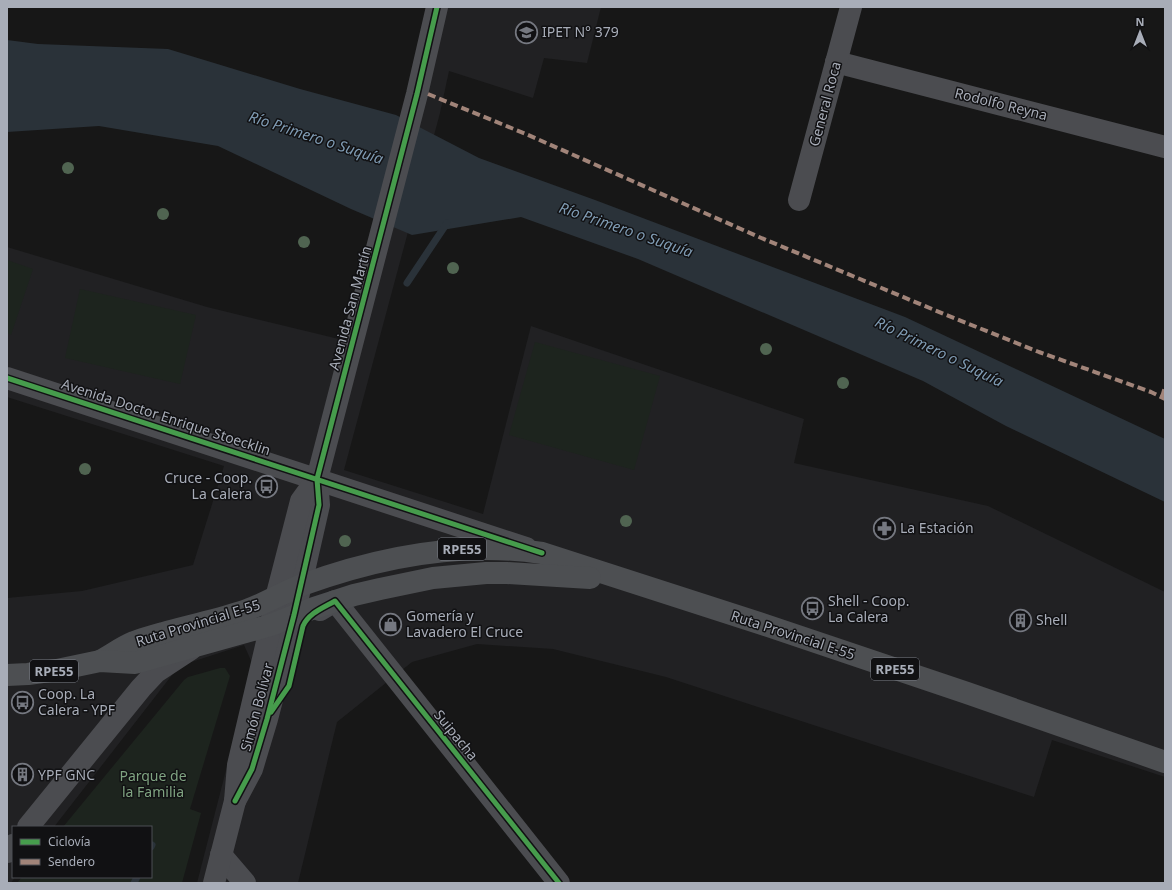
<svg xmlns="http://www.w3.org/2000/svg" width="1172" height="890" viewBox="0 0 1172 890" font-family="'Noto Sans',sans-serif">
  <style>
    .built { fill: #212123 }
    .green { fill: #1d241e }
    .water { fill: #2a3239 }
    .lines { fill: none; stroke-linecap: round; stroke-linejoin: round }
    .stream { stroke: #2a3239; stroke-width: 7 }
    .minor { stroke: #4b4c50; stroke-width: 22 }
    .major { stroke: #4d4f52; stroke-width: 22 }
    .quiet { stroke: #a18479; stroke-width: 4; stroke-dasharray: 8 4; stroke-linecap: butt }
    .cycleway-casing { stroke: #111113; stroke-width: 8 }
    .cycleway { stroke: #469c4c; stroke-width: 5 }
    .tree { fill: #506451 }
    .labels { text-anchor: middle; stroke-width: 3; stroke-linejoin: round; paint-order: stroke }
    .shield { fill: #111113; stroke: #7b7e86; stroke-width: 1 }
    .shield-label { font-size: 13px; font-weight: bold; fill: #a8adb8 }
    .poi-label { font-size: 14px; fill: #a8adb8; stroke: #111113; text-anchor: start }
    .street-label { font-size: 14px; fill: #a8adb8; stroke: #111113 }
    .park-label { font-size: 14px; fill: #7fa381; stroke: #111113 }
    .water-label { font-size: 15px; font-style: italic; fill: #7f9bb3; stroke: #111113 }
  </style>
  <rect width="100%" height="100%" fill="#171717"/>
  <path class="built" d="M429 7H601L587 63 544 58 533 98 449 71 440 113 344 470 483 514 531 326 804 419 794 463 988 506 1165 592V777L1052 740 1034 797 666 677 553 649 477 644 412 662 337 722 298 883H197L253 665 244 645 179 666 54 827H13V877H15L11 883H7V598L82 591 193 565 224 466 7 397V247L207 307 343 340Z"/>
  <g class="green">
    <path d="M7 260 33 269 11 335 7 333Z"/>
    <path d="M80 289 196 315 180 384 65 358Z"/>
    <path d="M535 342 660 376 634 470 509 435Z"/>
    <path d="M220 668H225L230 676 190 809 201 813 182 883H17L22 877H151V827H63L184 680 188 677Z"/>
  </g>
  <path class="water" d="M7 40 38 44 168 49 300 89 396 115 479 158 595 200 905 317 1165 439V502L1006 426 923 381 638 259 521 217 412 235 351 209 218 146 99 126 7 132Z"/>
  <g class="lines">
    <g class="stream">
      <path d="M407 283 447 223"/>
      <path d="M151 847 152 845"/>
      <path d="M134 883 137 877"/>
    </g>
    <g class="minor">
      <path d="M836 62 1165 147"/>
      <path d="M799 200 851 7"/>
      <path d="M7 378 526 548"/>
      <path d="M320 610 335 601 559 883"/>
      <path d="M235 801 252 769 267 719 294 615 319 505 317 479 417 94 437 7"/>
      <path d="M28 827 141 688 156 672 191 649"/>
      <path d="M7 852 13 845"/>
      <path d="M221 855 245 883"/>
      <path d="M214 883 235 801 238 765 271 625 276 598 301 501 317 479"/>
    </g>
    <g class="major">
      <path d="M100 661C111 655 122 647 134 642 143 638 153 636 163 633 189 626 216 620 241 612 263 605 282 593 302 585 379 557 461 541 542 553L759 623 967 693 1165 762"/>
      <path d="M7 675 28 674 57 670 100 661 135 663 271 625 314 608 354 595 380 589 433 578 486 573H507L590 578"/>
    </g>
    <g class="quiet">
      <path d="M428 94 526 134 759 237 944 314 1039 352 1151 392 1165 399"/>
      <path d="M1162 397 1165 387"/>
    </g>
    <defs>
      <g id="cycleway">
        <path d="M7 378 542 553"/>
        <path d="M271 712 289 686 303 626C309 613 323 608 335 601L559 883"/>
        <path d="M235 801 252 769 267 719 294 615 319 505 317 479 417 94 437 7"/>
      </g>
    </defs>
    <use href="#cycleway" class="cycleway-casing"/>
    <use href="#cycleway" class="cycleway"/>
  </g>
  <g class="tree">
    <circle cx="68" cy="168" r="6"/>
    <circle cx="163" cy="214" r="6"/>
    <circle cx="304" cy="242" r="6"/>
    <circle cx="453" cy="268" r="6"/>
    <circle cx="766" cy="349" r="6"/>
    <circle cx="843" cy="383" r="6"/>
    <circle cx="85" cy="469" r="6"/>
    <circle cx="626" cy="521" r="6"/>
    <circle cx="345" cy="541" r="6"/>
  </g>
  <defs>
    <symbol id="school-ring" viewBox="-11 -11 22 22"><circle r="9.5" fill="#111113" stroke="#757880" stroke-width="1.5"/><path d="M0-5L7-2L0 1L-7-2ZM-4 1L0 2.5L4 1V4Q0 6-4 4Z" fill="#757880"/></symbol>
    <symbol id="bus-ring" viewBox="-11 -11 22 22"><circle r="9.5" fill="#111113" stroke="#757880" stroke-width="1.5"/><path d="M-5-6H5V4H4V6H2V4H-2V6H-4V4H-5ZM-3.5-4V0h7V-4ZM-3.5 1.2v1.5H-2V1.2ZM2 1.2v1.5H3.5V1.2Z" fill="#757880"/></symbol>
    <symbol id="pharmacy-ring" viewBox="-11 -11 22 22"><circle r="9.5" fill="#111113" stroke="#757880" stroke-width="1.5"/><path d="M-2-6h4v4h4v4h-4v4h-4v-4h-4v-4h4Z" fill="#757880"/></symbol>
    <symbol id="building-ring" viewBox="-11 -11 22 22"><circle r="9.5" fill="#111113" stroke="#757880" stroke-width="1.5"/><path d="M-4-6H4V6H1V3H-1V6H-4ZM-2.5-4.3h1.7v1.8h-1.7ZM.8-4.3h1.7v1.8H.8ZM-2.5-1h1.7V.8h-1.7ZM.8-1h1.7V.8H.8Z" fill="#757880"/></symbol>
    <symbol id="shop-ring" viewBox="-11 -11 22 22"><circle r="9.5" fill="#111113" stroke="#757880" stroke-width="1.5"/><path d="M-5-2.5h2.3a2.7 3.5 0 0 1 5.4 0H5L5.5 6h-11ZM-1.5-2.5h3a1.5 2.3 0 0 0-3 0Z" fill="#757880"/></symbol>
  </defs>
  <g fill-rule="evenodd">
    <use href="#school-ring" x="514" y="20" width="25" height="25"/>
    <use href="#bus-ring" x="254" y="474" width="25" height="25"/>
    <use href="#pharmacy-ring" x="872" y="516" width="25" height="25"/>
    <use href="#bus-ring" x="800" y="596" width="25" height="25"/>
    <use href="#building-ring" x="1008" y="608" width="25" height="25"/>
    <use href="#shop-ring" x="378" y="612" width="25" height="25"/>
    <use href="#bus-ring" x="10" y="690" width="25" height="25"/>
    <use href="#building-ring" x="10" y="762" width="25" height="25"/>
  </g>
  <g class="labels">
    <g class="shield">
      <rect x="438" y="538" width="48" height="22" rx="3"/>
      <rect x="871" y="658" width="48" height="22" rx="3"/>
      <rect x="30" y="660" width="48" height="22" rx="3"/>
    </g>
    <g class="shield-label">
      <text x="462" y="554">RPE55</text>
      <text x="895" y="674">RPE55</text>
      <text x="54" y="676">RPE55</text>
    </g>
    <g class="poi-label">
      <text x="542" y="37">IPET N° 379</text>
      <text x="252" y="483" text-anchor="end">Cruce - Coop.<tspan x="252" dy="16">La Calera</tspan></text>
      <text x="900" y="533">La Estación</text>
      <text x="828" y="606">Shell - Coop.<tspan x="828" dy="16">La Calera</tspan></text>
      <text x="406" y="621">Gomería y<tspan x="406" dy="16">Lavadero El Cruce</tspan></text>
      <text x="1036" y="625">Shell</text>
      <text x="38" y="699">Coop. La<tspan x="38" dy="16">Calera - YPF</tspan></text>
      <text x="38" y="780">YPF GNC</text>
    </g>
    <g class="street-label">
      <text transform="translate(825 104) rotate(-75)" y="5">General Roca</text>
      <text transform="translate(1001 104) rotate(14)" y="5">Rodolfo Reyna</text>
      <text transform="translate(350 308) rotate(-75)" y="5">Avenida San Martín</text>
      <text transform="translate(166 417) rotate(18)" y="5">Avenida Doctor Enrique Stoecklin</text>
      <text transform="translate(198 623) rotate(-17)" y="5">Ruta Provincial E-55</text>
      <text transform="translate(793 635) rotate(18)" y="5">Ruta Provincial E-55</text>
      <text transform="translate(257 707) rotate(-75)" y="5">Simón Bolívar</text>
      <text transform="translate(456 735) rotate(51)" y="5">Suipacha</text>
    </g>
    <g class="park-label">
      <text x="153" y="781">Parque de<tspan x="153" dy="16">la Familia</tspan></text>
    </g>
    <g class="water-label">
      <text transform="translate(316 138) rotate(18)" y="5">Río Primero o Suquía</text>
      <text transform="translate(626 230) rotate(19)" y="5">Río Primero o Suquía</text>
      <text transform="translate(939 352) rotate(26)" y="5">Río Primero o Suquía</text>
    </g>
  </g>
  <rect width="1172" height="890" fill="none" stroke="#a8adb8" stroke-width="16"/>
  <rect x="12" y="826" width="140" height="52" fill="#111113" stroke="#4d4f55"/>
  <rect x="20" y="839" width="20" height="6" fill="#469c4c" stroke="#4d4f55"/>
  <text x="48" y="846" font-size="12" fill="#a8adb8">Ciclovía</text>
  <rect x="20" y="859" width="20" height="6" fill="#a18479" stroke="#4d4f55"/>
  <text x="48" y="866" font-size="12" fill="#a8adb8">Sendero</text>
  <g transform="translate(1140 32)" stroke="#111113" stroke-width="3" paint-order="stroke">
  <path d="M0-3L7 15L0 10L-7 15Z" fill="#a8adb8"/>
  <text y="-6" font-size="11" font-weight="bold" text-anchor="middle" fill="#a8adb8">N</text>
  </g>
</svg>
